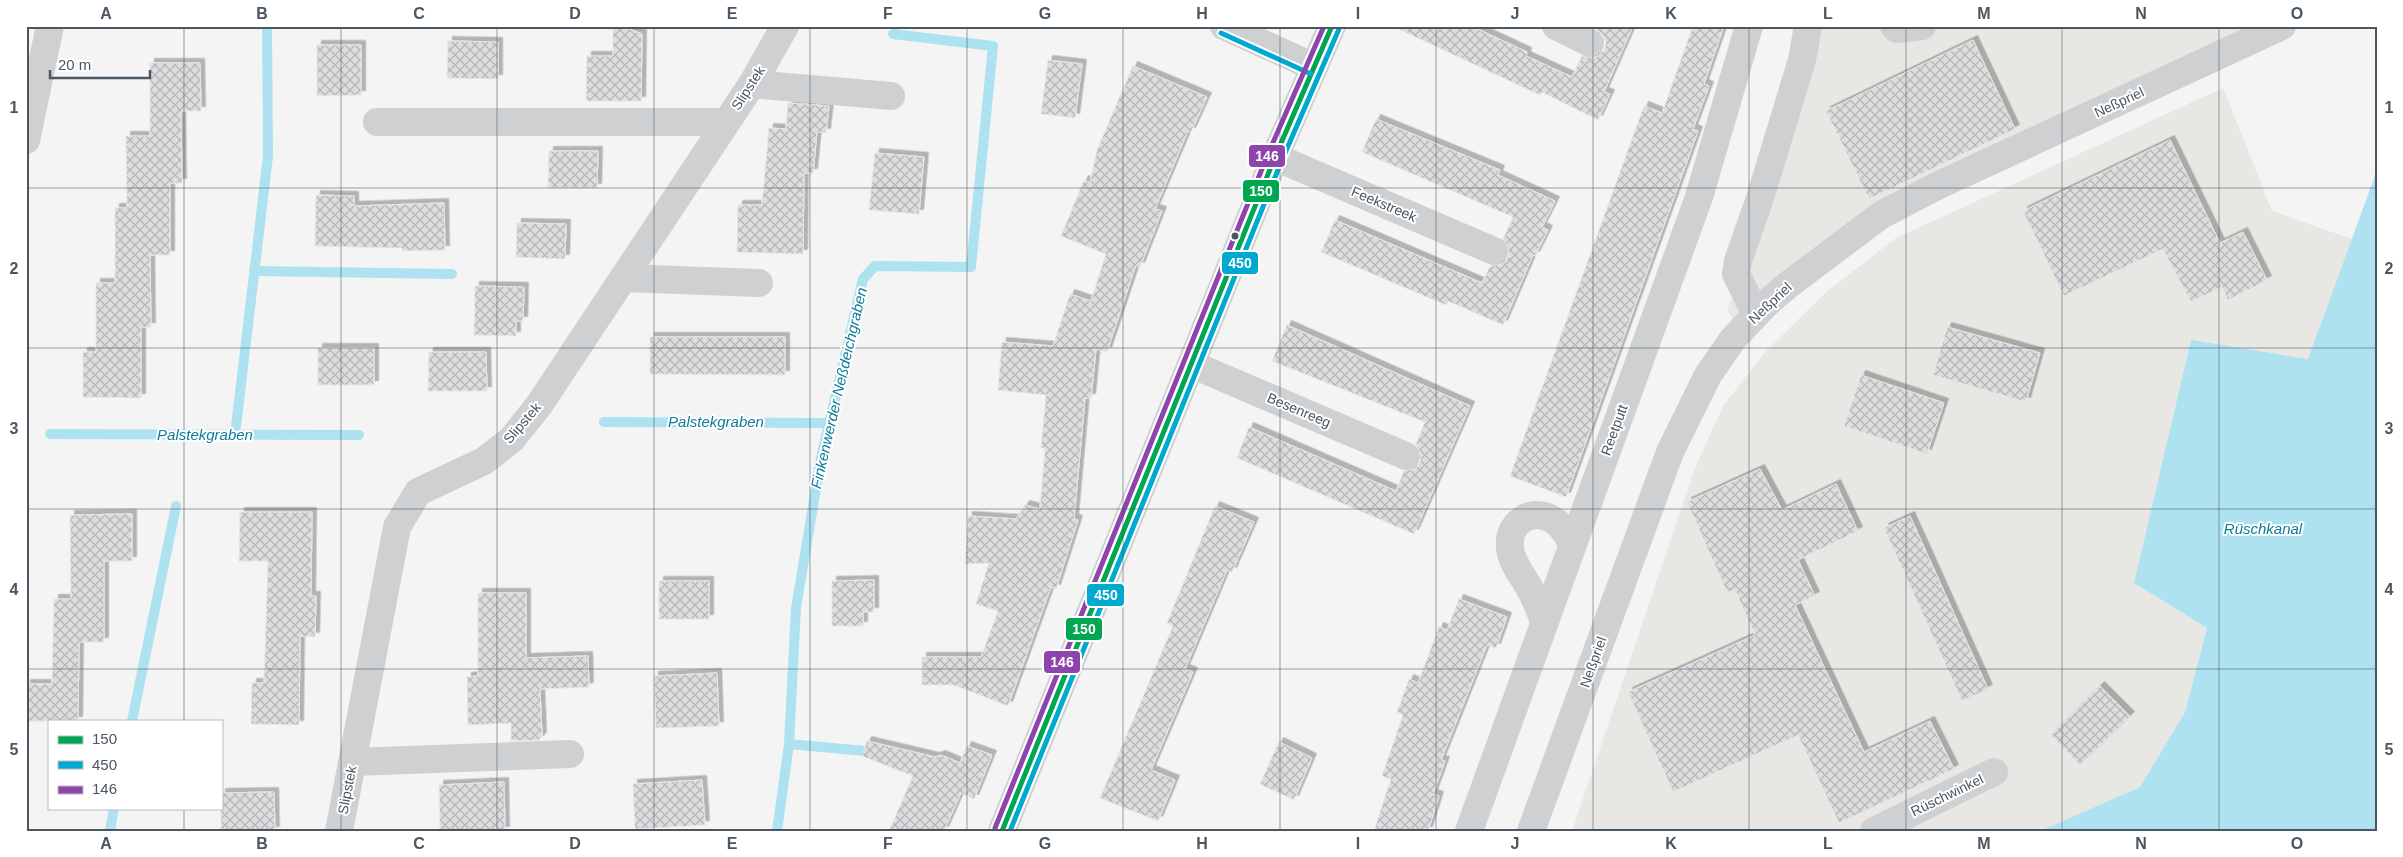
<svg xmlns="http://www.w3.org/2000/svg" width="2403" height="857" viewBox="0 0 2403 857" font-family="Arial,sans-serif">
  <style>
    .commercial { fill: #e8e7e3 }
    .water { fill: #aee2f0 }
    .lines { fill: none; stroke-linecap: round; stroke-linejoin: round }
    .stream { stroke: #aee2f0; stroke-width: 10 }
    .building { fill: url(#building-cross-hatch); stroke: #e5e6e7; filter: url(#shadow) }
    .minor { stroke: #ced0d2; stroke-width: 28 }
    .bus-1-casing { stroke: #fff; stroke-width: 9 }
    .bus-2-casing { stroke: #fff; stroke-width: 9 }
    .bus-3-casing { stroke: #fff; stroke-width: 9 }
    .bus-1 { stroke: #00a651; stroke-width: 5 }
    .bus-2 { stroke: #00a9ce; stroke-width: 5 }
    .bus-3 { stroke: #8e44ad; stroke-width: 5 }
    .grid { fill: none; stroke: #4a5661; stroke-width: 1; stroke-opacity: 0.55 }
    .bus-dot { fill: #4a5661; stroke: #fff; stroke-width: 2 }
    .labels { text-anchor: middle; stroke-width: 4; stroke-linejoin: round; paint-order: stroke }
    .street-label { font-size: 14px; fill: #4a5661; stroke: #fff }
    .water-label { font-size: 15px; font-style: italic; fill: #0c7c9b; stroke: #fff }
    .line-badge { stroke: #fff; stroke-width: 2 }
    .badge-label { font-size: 14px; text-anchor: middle; font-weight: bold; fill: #fff }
    .neatline { fill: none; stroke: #4a5661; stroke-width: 2 }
    .grid-label { font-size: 16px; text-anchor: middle; font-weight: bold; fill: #4a5661 }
  </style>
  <defs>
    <pattern id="building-cross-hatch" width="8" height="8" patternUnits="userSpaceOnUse" patternTransform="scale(1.25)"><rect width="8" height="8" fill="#ddddde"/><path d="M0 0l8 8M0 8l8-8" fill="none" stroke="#b5b6b7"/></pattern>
    <filter id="shadow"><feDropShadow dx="4.5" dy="-4.5" stdDeviation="0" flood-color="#0004"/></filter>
  </defs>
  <rect width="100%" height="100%" fill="#f4f4f4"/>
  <g class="commercial">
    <path d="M1816 26H2254L1876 205 1735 322 1727 310 1764 222Z"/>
    <path d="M2223 88 2272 211 2352 239 2308 359 2191 341 2134 583 2207 628 2185 712 2140 787 2040 831H1572L1695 468 1723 406 1767 350 1825 293 1896 238Z"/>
  </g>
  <path class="water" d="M2377 170V831H2040L2140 787 2185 712 2207 628 2134 583 2191 340 2308 359Z"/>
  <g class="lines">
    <g class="stream">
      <path d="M254 271 452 274"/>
      <path d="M604 422 829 423"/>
      <path d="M50 434 359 435"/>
      <path d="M235 435 268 156 267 26"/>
      <path d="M132 721 176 506"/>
      <path d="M789 744 876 752"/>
      <path d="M110 831 114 808"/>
      <path d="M777 831 789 744 796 608 821 458 863 279 875 266 971 267 993 46 893 34"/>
    </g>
  </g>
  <g class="building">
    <path d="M613 26H622L642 34 641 101H586L587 56H613Z"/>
    <path d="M1392 26H1471L1527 52 1526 56 1572 77 1582 56 1591 58 1599 56 1604 50 1606 43 1603 35 1595 28 1596 26H1633L1604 92 1610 94 1598 120 1542 92 1540 95Z"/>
    <path d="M1693 26H1724L1704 84 1709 86 1693 129 1698 131 1566 497 1510 476 1644 106 1662 113Z"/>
    <path d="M1973 40 2015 129 1869 199 1826 111Z"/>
    <path d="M448 41 498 42V79L447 78Z"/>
    <path d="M317 45H361V95L317 96Z"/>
    <path d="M1048 60 1082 64 1075 118 1041 114Z"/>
    <path d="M150 63H200L201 111H181L182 183H170V255H150L151 327H141V398L83 397V352H96V283H115V208H127L126 136H150Z"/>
    <path d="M1133 66 1207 97 1191 132 1188 131 1155 209 1162 211 1140 267 1136 265 1107 352 1096 349 1091 398H1085L1074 519 1078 520 1056 589 1051 587 1008 706 954 685H922V657H981L998 611 976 604 989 563 965 564 968 516 1016 519 1025 505 1040 509 1045 448H1041L1046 395 998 390 1002 342 1053 346 1070 294 1091 301 1106 254 1061 236 1084 180 1090 183 1097 150Z"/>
    <path d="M788 103 829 106 826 133 817 132 813 173H804L803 254 737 252 738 205H762L769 128 786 129Z"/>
    <path d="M1376 119 1500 170 1498 175 1555 201 1542 227 1548 230 1535 256 1533 255 1503 325 1448 301 1446 305 1321 252 1335 220 1482 283 1490 266 1503 264 1508 257 1509 249 1503 239 1513 217 1362 152Z"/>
    <path d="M2170 140 2220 243 2243 232 2267 280 2228 300 2222 287 2191 302 2163 249 2064 296 2023 211Z"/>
    <path d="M549 151H598L597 188H548Z"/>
    <path d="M875 153 924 157 919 214 869 210Z"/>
    <path d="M316 195 354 196V206L444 203 445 250 402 251V248L315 246Z"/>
    <path d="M517 223 566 224 565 259 516 257Z"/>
    <path d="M475 286 524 287 523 321H516V336L474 335Z"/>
    <path d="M1287 325 1470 406 1414 534 1237 458 1249 427 1396 491 1404 471 1415 469 1420 462 1421 454 1416 444 1425 422 1272 361Z"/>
    <path d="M1947 327 2040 353 2026 402 1933 375Z"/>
    <path d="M650 337H785V375L650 374Z"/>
    <rect x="318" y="348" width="56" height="37"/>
    <path d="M429 352H486L487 391H428Z"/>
    <path d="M1861 375 1944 403 1927 454 1844 426Z"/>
    <path d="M1760 469 1782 510 1836 484 1858 531 1798 560 1815 596 1795 605 1864 752 1930 721 1954 769 1839 823 1798 735 1673 792 1628 692 1755 635 1735 590 1727 592 1687 502Z"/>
    <path d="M1215 506 1254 522 1232 572 1227 570 1185 669 1193 672 1151 770 1175 780 1158 821 1100 798 1173 626 1167 623Z"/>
    <path d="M240 512H312L311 596H316L315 637 300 636 299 725 251 724 252 683H264L268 561H239Z"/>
    <path d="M132 514V561H104V642H79L78 721H26V684H52L54 599H71L70 515Z"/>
    <path d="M1910 516 1988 689 1962 701 1884 528Z"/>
    <path d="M874 580V612H863V626H832V581Z"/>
    <rect x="659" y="581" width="50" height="38"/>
    <path d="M478 593H526V658L588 656 589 687 540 689 542 736 539 740 511 741V723L468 725 467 677 478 676Z"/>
    <path d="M1459 599 1507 617 1496 648 1487 645 1441 760 1445 761 1433 794 1439 796 1428 831H1374L1391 779 1382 776 1403 715 1397 712 1409 679 1418 683 1439 627 1447 630Z"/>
    <path d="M717 673 719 726 656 728 654 676Z"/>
    <path d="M2100 686 2130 716 2080 765 2051 735Z"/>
    <path d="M867 741 935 757 941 755 960 763 967 746 992 755 974 799 961 793 944 831H889L913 776 862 756Z"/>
    <path d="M1279 742 1312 758 1294 800 1260 784Z"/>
    <path d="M702 780 705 825 635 829 633 784Z"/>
    <path d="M504 782 505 831H440L439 785Z"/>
    <path d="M274 792 275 831H221V793Z"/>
  </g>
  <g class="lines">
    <g class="minor">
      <path d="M1224 26 1314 67"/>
      <path d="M1556 26 1590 43"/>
      <path d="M1894 26 1897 29 1922 26"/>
      <path d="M752 84 891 96"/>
      <path d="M377 122H726"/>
      <path d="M26 140 50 26"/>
      <path d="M1275 157 1494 251"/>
      <path d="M623 278 759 283"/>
      <path d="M1756 314 1736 274 1738 261 1760 198 1802 60 1808 26"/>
      <path d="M1191 364 1406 456"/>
      <path d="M1544 621C1540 611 1536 599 1530 589 1523 576 1512 564 1510 548 1507 524 1531 506 1553 520 1562 525 1567 535 1572 543"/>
      <path d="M353 762 570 754"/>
      <path d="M339 831 397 527 418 492 484 461 512 439 539 405 752 84 785 26"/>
      <path d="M1002 831 1275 157 1332 26"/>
      <path d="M1469 831 1699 197 1749 26"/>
      <path d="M1531 831 1670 452 1708 375 1733 339 1767 303 1788 285 1881 215 1939 185 2282 26"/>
      <path d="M1874 831 1994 772"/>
    </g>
    <defs>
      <path id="bus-1" d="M1002 831 1275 157 1332 26"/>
      <g id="bus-2">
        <path d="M1221 33 1311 74"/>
        <path d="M1010 831 1282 160 1339 29"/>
      </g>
      <path id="bus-3" d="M995 828 1268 154 1324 26"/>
    </defs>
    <use href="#bus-1" class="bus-1-casing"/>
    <use href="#bus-2" class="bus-2-casing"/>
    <use href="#bus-3" class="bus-3-casing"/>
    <use href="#bus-1" class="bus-1"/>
    <use href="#bus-2" class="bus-2"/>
    <use href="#bus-3" class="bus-3"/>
  </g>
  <path class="grid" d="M184 26V721M341 26V831M497 26V831M654 26V831M810 26V831M967 26V831M1123 26V831M1280 26V831M1436 26V831M1593 26V831M1749 26V831M1906 26V831M2062 26V831M2219 26V831M26 188H2377M26 348H2377M26 509H2377M26 669H2377M184 808V831"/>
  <circle class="bus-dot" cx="1235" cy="236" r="4.5"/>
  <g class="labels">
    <g class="street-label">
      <text transform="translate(748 88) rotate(-57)" y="5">Slipstek</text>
      <text transform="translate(2119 102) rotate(-25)" y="5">Neßpriel</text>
      <text transform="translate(1384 204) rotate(23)" y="5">Feekstreek</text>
      <text transform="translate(1770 303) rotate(-43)" y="5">Neßpriel</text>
      <text transform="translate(1299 410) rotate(23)" y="5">Besenreeg</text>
      <text transform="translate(522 423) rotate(-49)" y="5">Slipstek</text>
      <text transform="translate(1614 430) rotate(-70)" y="5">Reetputt</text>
      <text transform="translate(1593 662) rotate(-70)" y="5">Neßpriel</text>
      <text transform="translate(347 790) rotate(-79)" y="5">Slipstek</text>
      <text transform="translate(1947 795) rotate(-26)" y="5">Rüschwinkel</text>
    </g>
    <g class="water-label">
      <text transform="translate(839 388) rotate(-77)" y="5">Finkenwerder Neßdeichgraben</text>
      <text x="716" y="427">Palstekgraben</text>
      <text x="205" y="440">Palstekgraben</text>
      <text x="2263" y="534">Rüschkanal</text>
    </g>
  </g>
  <g class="line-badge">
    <rect x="1248" y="144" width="38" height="24" rx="5" fill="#8e44ad"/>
    <rect x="1242" y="179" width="38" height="24" rx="5" fill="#00a651"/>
    <rect x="1221" y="251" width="38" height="24" rx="5" fill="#00a9ce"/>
    <rect x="1086" y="583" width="39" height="24" rx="5" fill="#00a9ce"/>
    <rect x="1065" y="617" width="38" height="24" rx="5" fill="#00a651"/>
    <rect x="1043" y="650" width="38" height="24" rx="5" fill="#8e44ad"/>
  </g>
  <g class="badge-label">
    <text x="1267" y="161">146</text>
    <text x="1261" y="196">150</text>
    <text x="1240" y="268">450</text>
    <text x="1106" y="600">450</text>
    <text x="1084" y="634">150</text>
    <text x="1062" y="667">146</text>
  </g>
  <rect width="2403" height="857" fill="none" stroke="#ffffff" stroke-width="55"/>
  <rect x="48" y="720" width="175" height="90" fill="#ffffff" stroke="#b7bbc0"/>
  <rect x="58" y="736" width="25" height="8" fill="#00a651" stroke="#b7bbc0"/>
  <text x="92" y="744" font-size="15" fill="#4a5661">150</text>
  <rect x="58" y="761" width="25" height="8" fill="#00a9ce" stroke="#b7bbc0"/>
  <text x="92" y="770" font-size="15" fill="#4a5661">450</text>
  <rect x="58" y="786" width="25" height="8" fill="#8e44ad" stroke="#b7bbc0"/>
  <text x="92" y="794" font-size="15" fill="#4a5661">146</text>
  <path d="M50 70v8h100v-8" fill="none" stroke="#4a5661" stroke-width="2.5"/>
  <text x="58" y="70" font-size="15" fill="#4a5661" stroke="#ffffff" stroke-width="4" paint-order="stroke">20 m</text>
  <rect x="28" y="28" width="2348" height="802" class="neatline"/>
  <g class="grid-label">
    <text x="106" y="19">A</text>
    <text x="262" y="19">B</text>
    <text x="419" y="19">C</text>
    <text x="575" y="19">D</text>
    <text x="732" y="19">E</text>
    <text x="888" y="19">F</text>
    <text x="1045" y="19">G</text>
    <text x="1202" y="19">H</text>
    <text x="1358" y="19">I</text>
    <text x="1515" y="19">J</text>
    <text x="1671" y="19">K</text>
    <text x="1828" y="19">L</text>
    <text x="1984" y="19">M</text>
    <text x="2141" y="19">N</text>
    <text x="2297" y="19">O</text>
    <text x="14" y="113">1</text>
    <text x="2389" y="113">1</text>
    <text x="14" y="274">2</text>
    <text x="2389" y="274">2</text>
    <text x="14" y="434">3</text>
    <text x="2389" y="434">3</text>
    <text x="14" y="595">4</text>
    <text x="2389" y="595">4</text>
    <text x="14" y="755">5</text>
    <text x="2389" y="755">5</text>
    <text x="106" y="849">A</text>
    <text x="262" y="849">B</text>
    <text x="419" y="849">C</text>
    <text x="575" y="849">D</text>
    <text x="732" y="849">E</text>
    <text x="888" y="849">F</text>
    <text x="1045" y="849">G</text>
    <text x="1202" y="849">H</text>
    <text x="1358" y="849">I</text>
    <text x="1515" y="849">J</text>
    <text x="1671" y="849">K</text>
    <text x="1828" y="849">L</text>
    <text x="1984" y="849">M</text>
    <text x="2141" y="849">N</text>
    <text x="2297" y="849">O</text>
  </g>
</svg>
